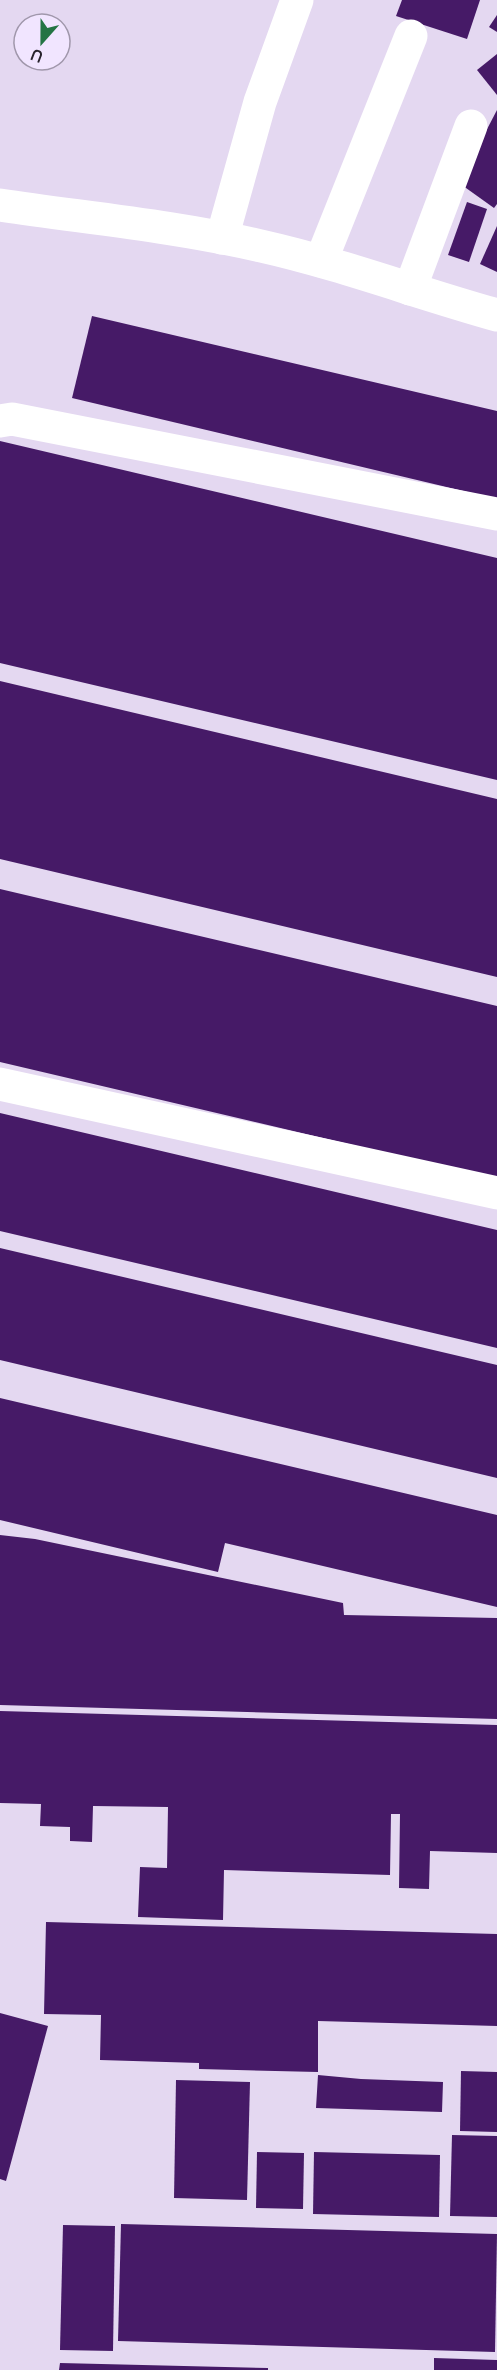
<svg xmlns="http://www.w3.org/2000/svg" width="497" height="2370" viewBox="0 0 497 2370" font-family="Manrope,sans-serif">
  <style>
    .building { fill: #461a67 }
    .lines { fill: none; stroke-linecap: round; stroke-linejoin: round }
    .minor { stroke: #fff; stroke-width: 33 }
  </style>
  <rect width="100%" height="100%" fill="#e4d8f1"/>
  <g class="building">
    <path d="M402 0H480L467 39 396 16Z"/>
    <path d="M497 15V32L489 27Z"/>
    <path d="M497 54V95L477 70Z"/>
    <path d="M497 110V204L494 208 459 183Z"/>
    <path d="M467 202 487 209 469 262 448 255Z"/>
    <path d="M497 226V272L480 264Z"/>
    <path d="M92 316 497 411V499L72 398Z"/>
    <path d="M0 441 497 558V780L0 663Z"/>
    <path d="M0 681 497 799V977L0 859Z"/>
    <path d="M0 889 497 1006V1179L0 1062Z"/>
    <path d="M0 1113 497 1230V1348L0 1231Z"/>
    <path d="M0 1248 497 1365V1478L0 1360Z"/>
    <path d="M0 1398 497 1515V1607L225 1543 218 1572 0 1520Z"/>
    <path d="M0 1535 35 1539 343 1603 344 1615 497 1618V1719L0 1705Z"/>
    <path d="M0 1711 497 1725V1853L430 1851 429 1889 399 1888 400 1814H391L390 1875 224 1870 223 1920 138 1917 140 1867 167 1868 168 1807 93 1806 92 1842 70 1841V1827L40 1826 41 1804 0 1803Z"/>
    <path d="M46 1922 497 1934V2026L318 2021V2072L199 2069V2063L100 2060 101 2015 44 2014Z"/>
    <path d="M0 2013 48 2026 6 2181 0 2179Z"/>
    <path d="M461 2071 497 2072V2132L460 2131Z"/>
    <path d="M318 2075 361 2079 443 2082 442 2112 316 2108Z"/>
    <path d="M176 2080 250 2082 247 2200 174 2198Z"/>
    <path d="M452 2135 497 2136V2217L450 2216Z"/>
    <path d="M257 2152 304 2153 303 2209 256 2208Z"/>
    <path d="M314 2152 440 2155 439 2217 313 2214Z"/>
    <path d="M121 2224 497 2234 495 2352 118 2341Z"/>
    <path d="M63 2225 115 2226 113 2351 60 2350Z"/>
    <path d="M434 2358 497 2360V2370H434Z"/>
    <path d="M60 2363 268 2368V2370H59Z"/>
  </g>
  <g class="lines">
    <g class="minor">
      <path d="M0 205C87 218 175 226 261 246 341 264 418 293 497 315"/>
      <path d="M222 238 260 102 297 0"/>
      <path d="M321 261 411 36"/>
      <path d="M410 289 471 126"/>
      <path d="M0 421 12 419 497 514"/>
      <path d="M0 1084 497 1193"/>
    </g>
  </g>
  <g transform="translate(42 42) rotate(201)"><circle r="28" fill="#f1e5ff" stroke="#a097ab" stroke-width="1.5"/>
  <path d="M0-4.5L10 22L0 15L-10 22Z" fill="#247444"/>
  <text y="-9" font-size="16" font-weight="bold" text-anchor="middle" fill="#27222c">U</text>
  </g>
</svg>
